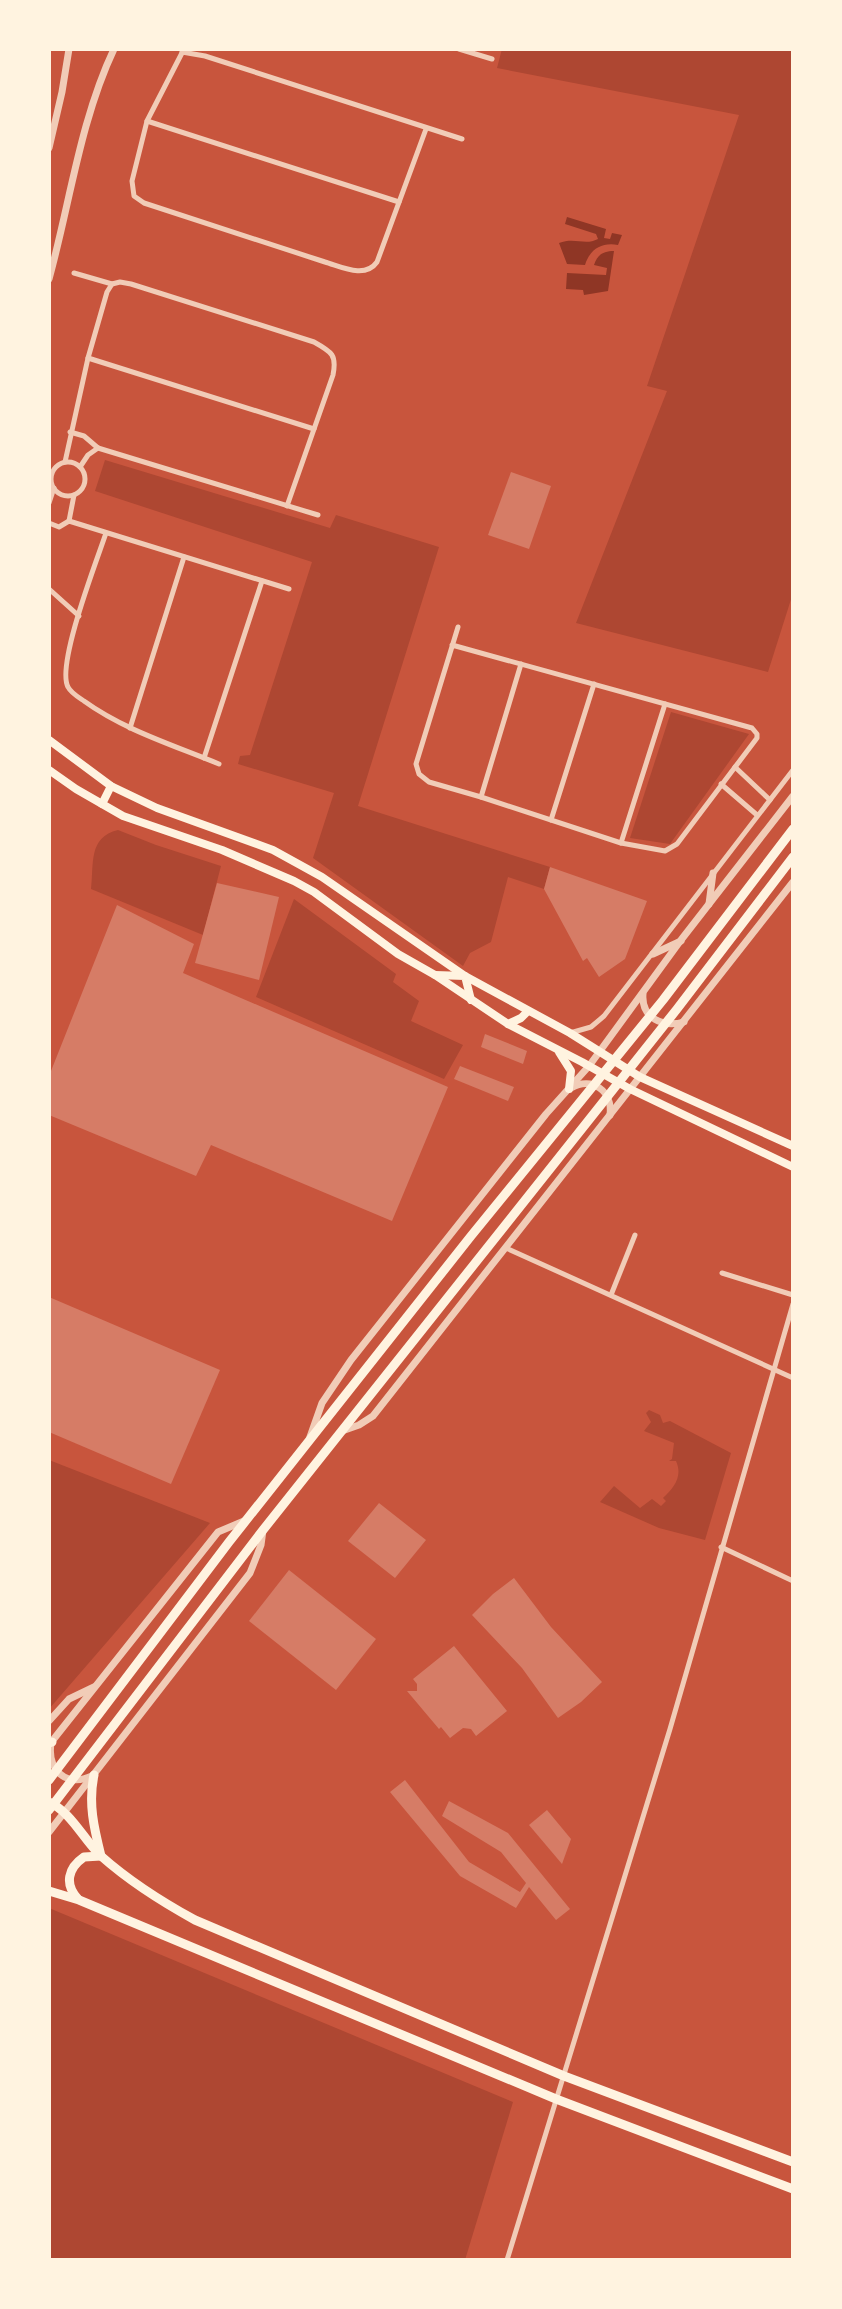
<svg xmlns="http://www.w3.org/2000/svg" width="842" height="2309" viewBox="0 0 842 2309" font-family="Barlow,sans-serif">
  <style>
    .green { fill: #ae4732 }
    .water { fill: #8f3625 }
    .building { fill: #d67c66 }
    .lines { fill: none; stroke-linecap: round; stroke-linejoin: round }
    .minor { stroke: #f1ccb7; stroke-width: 5 }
    .tertiary { stroke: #f1ccb7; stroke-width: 7 }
    .secondary { stroke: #fff3e0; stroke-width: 8 }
    .primary { stroke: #fff3e0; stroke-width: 9 }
    .trunk { stroke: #fff3e0; stroke-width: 9 }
  </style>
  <rect width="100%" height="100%" fill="#c8553d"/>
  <g class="green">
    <path d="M502 49H793V593L768 672 576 623 667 391 647 386 739 115 497 68Z"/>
    <path d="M105 460 330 528 336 515 439 547 358 806 550 867 544 889 508 877 491 942 470 953 463 966 313 858 334 793 238 764 240 756 250 755 312 562 95 491Z"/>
    <path d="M671 712 749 734 670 844 630 838Z"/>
    <path d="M118 830 156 845 221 866 203 935 91 889C94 864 88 837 118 830Z"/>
    <path d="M294 899 396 974 393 982 419 1001 411 1021 463 1045 444 1079 256 997Z"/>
    <path d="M649 1410 660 1415 663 1423 670 1421 731 1453 705 1540 659 1528 600 1502 614 1486 640 1508 652 1499 661 1506 666 1501 663 1498C674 1488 683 1476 676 1461H669L672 1459 674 1443 644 1431 651 1422 646 1413Z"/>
    <path d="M49 1460 210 1523 49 1709Z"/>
    <path d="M49 1908 513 2102 465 2260H49Z"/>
  </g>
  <g class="water">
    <path d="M567 217 606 229 604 238 610 239 612 233 622 235 618 245C602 242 590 249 585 265L567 264 559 243C575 237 585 246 598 239L596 234 565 224Z"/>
    <path d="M614 251 608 291 584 295 583 290 566 289 567 273 606 275 607 268 594 265C597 255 603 251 614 251Z"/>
  </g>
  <g class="building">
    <path d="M511 472 551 486 529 549 488 535Z"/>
    <path d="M550 867 647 901 625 959 599 977 587 958 583 961 544 889Z"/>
    <path d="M217 883 279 897 259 980 195 963Z"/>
    <path d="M117 905 194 944 183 973 448 1087 392 1221 211 1145 196 1176 49 1115V1076Z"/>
    <path d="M485 1034 527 1051 523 1064 481 1047Z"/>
    <path d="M460 1066 514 1087 508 1101 454 1079Z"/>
    <path d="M49 1297 220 1370 171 1484 49 1432Z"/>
    <path d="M379 1503 426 1540 395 1578 348 1541Z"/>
    <path d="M289 1570 376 1639 336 1690 249 1621Z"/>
    <path d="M514 1578 551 1627 602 1682 581 1702 558 1718 522 1668 472 1615 493 1594Z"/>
    <path d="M454 1646 507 1711 476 1736 471 1729 463 1728 450 1738 441 1727 439 1729 407 1691H417V1684L413 1679Z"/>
    <path d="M405 1780 469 1862 520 1892 526 1883 501 1852 442 1816 449 1801 508 1833 570 1909 556 1920 529 1887 516 1908 460 1876 390 1792Z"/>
    <path d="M547 1810 571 1839 562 1864 529 1825Z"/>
  </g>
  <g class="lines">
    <g class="minor">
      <path d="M184 49 147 121 132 181 134 196 144 203 325 262C342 267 365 279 377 262L426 129"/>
      <path d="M459 49 492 59"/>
      <path d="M182 52 205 56 462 139"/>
      <path d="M147 121 399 202"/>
      <path d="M74 273 112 284"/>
      <path d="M88 358 314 429"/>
      <path d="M70 432 84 436 98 448 318 515"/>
      <path d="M65 462 88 358 107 292 112 284 120 282 131 284 314 342C332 352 337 355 333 375L287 506"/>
      <circle cx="68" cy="479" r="17"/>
      <path d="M80 467 88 455 98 448"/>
      <path d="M49 503 54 488"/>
      <path d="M69 521 74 495"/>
      <path d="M49 523 59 527 69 521 289 589"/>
      <path d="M106 533C97 560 56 665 68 687 71 693 78 697 84 701 124 730 173 745 219 764"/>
      <path d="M49 589 79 616"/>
      <path d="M452 645 752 728 757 734V738L677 844 665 851 621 843 481 797 429 782 419 774 416 764 458 627"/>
      <path d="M130 728 184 557"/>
      <path d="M204 758 262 581"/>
      <path d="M735 767 770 800"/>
      <path d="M721 784 757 815"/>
      <path d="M481 797 521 664"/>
      <path d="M551 820 594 684"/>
      <path d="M621 843 665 704"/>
      <path d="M570 1033 591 1027 604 1016 793 770"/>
      <path d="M506 1248 793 1378"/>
      <path d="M722 1273 793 1295"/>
      <path d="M611 1295 635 1235"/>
      <path d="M721 1547 793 1581"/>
      <path d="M507 2260 670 1729 793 1304"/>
    </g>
    <g class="tertiary">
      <path d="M49 148 62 92 69 49"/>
      <path d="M49 279C70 203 80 121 114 49"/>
      <path d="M709 904 713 873"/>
      <path d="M653 954 681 941"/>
      <path d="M643 994C641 1018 663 1028 684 1022"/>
      <path d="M571 1088C592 1076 613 1091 610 1115"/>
      <path d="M342 1431 359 1425 373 1416 793 882"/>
      <path d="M310 1437 322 1403 351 1360 546 1114 589 1066 681 940 793 796"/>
      <path d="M49 1721 69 1699 94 1687"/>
      <path d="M51 1743C47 1770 66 1788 92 1776"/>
      <path d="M49 1745 218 1532 244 1521"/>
      <path d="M49 1832 250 1573 261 1545 263 1530"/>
    </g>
    <g class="secondary">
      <path d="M49 740 111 786 157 808 273 850 322 877 465 976 570 1033 640 1077 793 1146"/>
      <path d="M49 770 76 789 123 816 222 850 294 881 314 892 398 954 435 975 508 1024 582 1062 630 1089 793 1167"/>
      <path d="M102 804 111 786"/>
      <path d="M435 975 465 976 471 1000"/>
      <path d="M508 1024 521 1018 528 1011"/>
      <path d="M559 1052 571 1071 569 1089"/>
    </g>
    <g class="primary">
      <path d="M49 1743 52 1742"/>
      <path d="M49 1802C72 1813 83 1839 101 1856 128 1880 164 1903 195 1920L564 2076 793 2162"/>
      <path d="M49 1891 79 1900 556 2099 793 2189"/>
      <path d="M78 1899C64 1884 68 1868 84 1857L101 1856C94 1828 88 1803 94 1775"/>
    </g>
    <g class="trunk">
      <path d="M49 1780 229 1542 471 1236 663 1000 793 829"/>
      <path d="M49 1810 263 1530 677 1009 793 857"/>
    </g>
  </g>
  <rect width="842" height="2309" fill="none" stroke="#fff3e0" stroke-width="102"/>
</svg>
